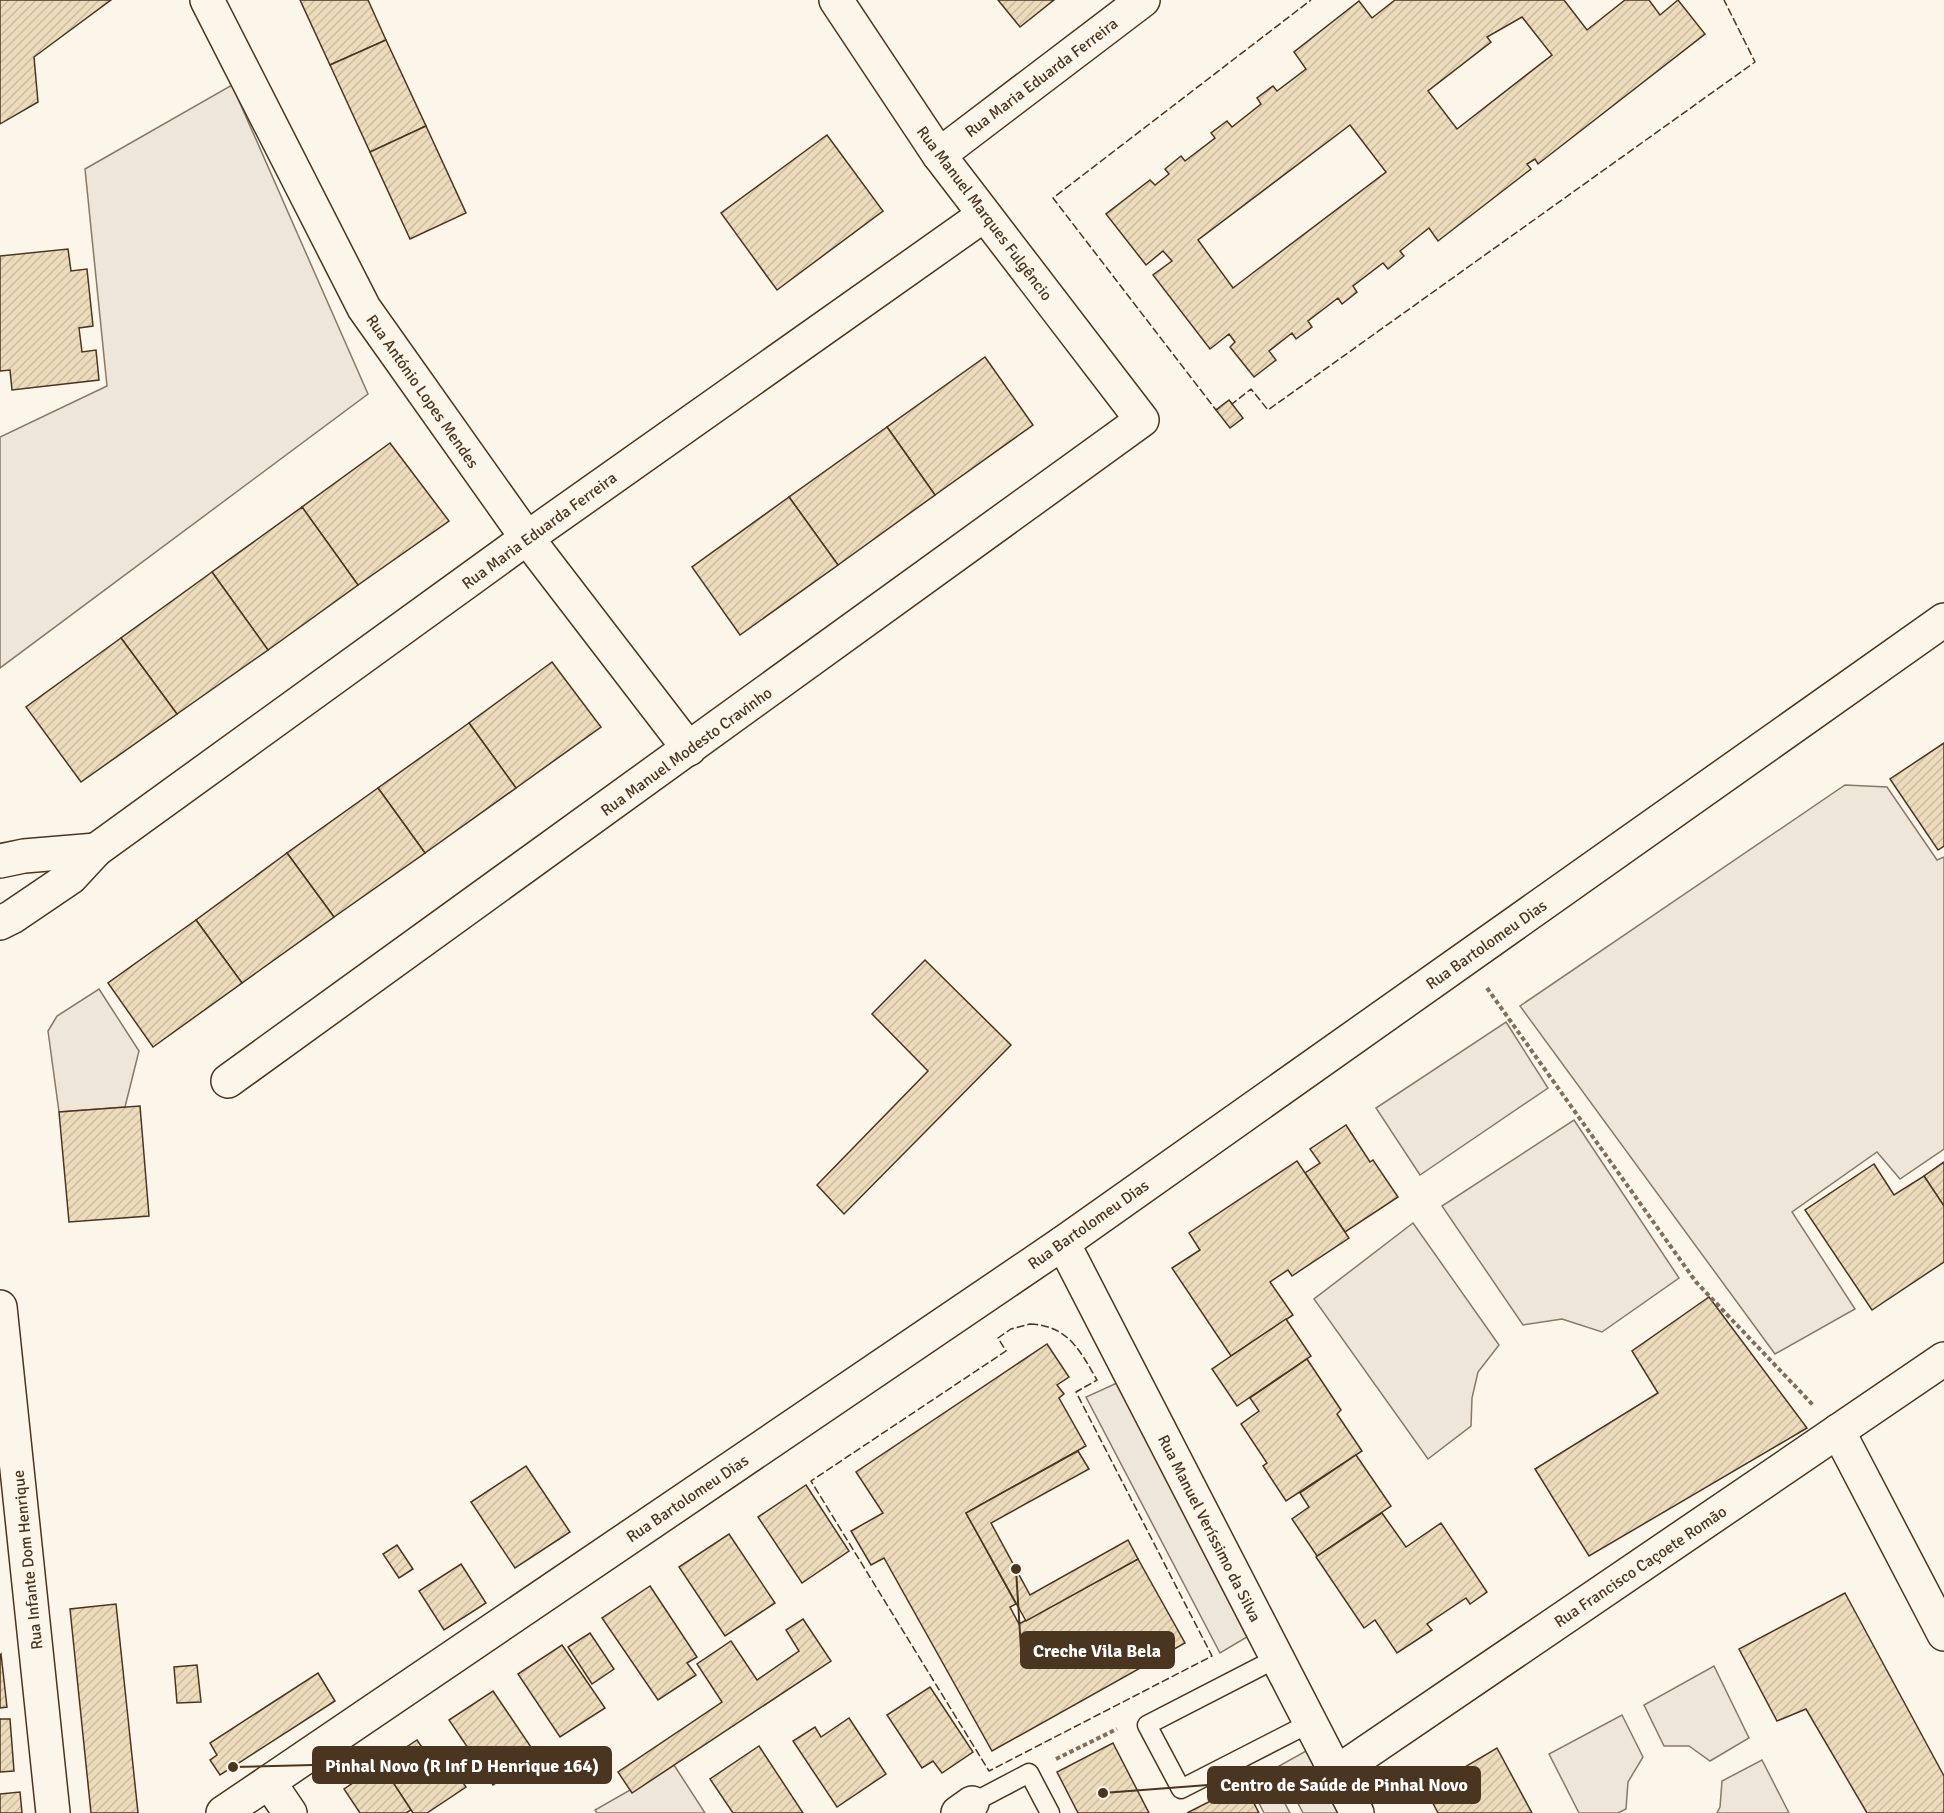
<svg xmlns="http://www.w3.org/2000/svg" width="1944" height="1813" viewBox="0 0 1944 1813" font-family="Signika,sans-serif">
  <style>
    .grass { fill: #ede6d9; stroke: #887966; stroke-width: 1.5 }
    .parking { fill: #ede7d9; stroke: #887966; stroke-width: 1.5 }
    .building { fill: url(#building-hatch); stroke: #4a3520; stroke-width: 1.5; fill-rule: evenodd }
    .lines { fill: none; stroke-linecap: round; stroke-linejoin: round }
    .lane-casing { stroke: #4a3520; stroke-width: 21 }
    .street-casing { stroke: #4a3520; stroke-width: 36 }
    .secondary-casing { stroke: #4a3520; stroke-width: 36 }
    .path { stroke: #7f6f5c; stroke-width: 4; stroke-dasharray: 4.5 3; stroke-linecap: butt }
    .lane { stroke: #fbf6e9; stroke-width: 18 }
    .street { stroke: #fbf6e9; stroke-width: 33 }
    .secondary { stroke: #fbf6e9; stroke-width: 33 }
    .fence { stroke: #4a3520; stroke-width: 1.5; stroke-dasharray: 8 3; stroke-linecap: butt }
    .labels { text-anchor: middle; stroke-width: 4.5; stroke-linejoin: round; paint-order: stroke }
    .street-label { font-size: 16px; fill: #4a3520; stroke: #fbf6e9 }
    .leader { fill: none; stroke: #4a3520; stroke-width: 2 }
    .callout-dot { fill: #4a3520; stroke: #fbf6e9; stroke-width: 2 }
    .callout { fill: #4a3520; stroke: #4a3520; stroke-width: 2 }
    .callout-label { font-size: 18px; text-anchor: middle; font-weight: bold; fill: #fff }
  </style>
  <defs>
    <pattern id="building-hatch" width="6" height="6" patternUnits="userSpaceOnUse" patternTransform="scale(1.5)"><rect width="6" height="6" fill="#ecdcbc"/><path d="M-1 1l2-2M0 6l6-6M5 7l2-2" fill="none" stroke="#ccbda1"/></pattern>
  </defs>
  <rect width="100%" height="100%" fill="#fbf6e9"/>
  <g class="grass">
    <path d="M232 85 368 394 0 668V437L107 386 85 169Z"/>
    <path d="M1845 785 1887 787 1937 860 1944 857V1149L1900 1179 1877 1152 1792 1212 1855 1309 1775 1354 1520 1006Z"/>
    <path d="M99 989 139 1051 125 1107 59 1112 48 1031 57 1016Z"/>
    <path d="M1506 1022 1548 1088 1420 1175 1376 1108Z"/>
    <path d="M1574 1120 1679 1278 1602 1332 1562 1319 1523 1325 1442 1206Z"/>
    <path d="M1413 1223 1499 1345 1478 1372 1472 1398 1471 1426 1428 1459 1314 1299Z"/>
    <path d="M1714 1666 1749 1738 1710 1761 1689 1746H1664L1644 1705Z"/>
    <path d="M1622 1715 1643 1757 1628 1782 1626 1809 1618 1813H1579L1549 1754Z"/>
    <path d="M1762 1760 1789 1813H1717L1720 1807 1722 1781Z"/>
    <path d="M674 1765 705 1813H597L595 1810Z"/>
    <path d="M1270 1775 1290 1813H1264L1250 1785Z"/>
  </g>
  <g class="parking">
    <path d="M1117 1383 1247 1637 1220 1653 1086 1397Z"/>
    <path d="M1306 1751 1338 1813H1303L1279 1766Z"/>
  </g>
  <g class="building">
    <path d="M0 0H111L34 57 38 102 0 124Z"/>
    <path d="M300 0H368L386 40 330 65Z"/>
    <path d="M998 0H1054L1020 27Z"/>
    <path d="M1395 0H1564L1587 30 1625 0H1649L1660 15 1678 0 1705 34 1538 164 1535 159 1527 164 1531 169 1438 241 1429 228 1400 251 1404 256 1388 269 1383 263 1353 286 1357 292 1342 304 1338 298 1308 321 1312 327 1296 339 1292 333 1269 351 1276 360 1254 377 1230 347 1235 342 1229 334 1210 349 1153 275 1172 261 1163 251 1146 265 1106 214 1150 180 1155 185 1169 174 1165 169 1181 156 1185 161 1215 138 1211 133 1227 121 1232 127 1261 104 1257 98 1273 86 1277 91 1306 69 1294 52 1359 1 1372 18ZM1522 17 1552 55 1457 129 1428 91 1491 42 1487 37ZM1350 125 1386 172 1233 288 1198 240Z"/>
    <path d="M386 40 426 126 370 152 330 65Z"/>
    <path d="M426 126 466 213 410 239 370 152Z"/>
    <path d="M827 135 883 211 777 290 721 213Z"/>
    <path d="M68 249 71 271 87 269 93 326 79 328 82 352 96 350 99 380 12 390 10 370 0 371V256Z"/>
    <path d="M985 357 1033 425 935 495 887 427Z"/>
    <path d="M1229 400 1243 418 1230 428 1216 410Z"/>
    <path d="M887 427 935 495 838 565 789 497Z"/>
    <path d="M390 443 449 521 358 585 302 507Z"/>
    <path d="M789 497 838 565 740 635 692 567Z"/>
    <path d="M302 507 358 585 268 650 212 572Z"/>
    <path d="M212 572 268 650 177 714 121 638Z"/>
    <path d="M121 638 177 714 81 782 26 707Z"/>
    <path d="M552 662 601 727 516 788 469 723Z"/>
    <path d="M469 723 516 788 425 853 378 788Z"/>
    <path d="M1944 743V846L1938 850 1890 779Z"/>
    <path d="M378 788 425 853 334 917 287 853Z"/>
    <path d="M287 853 334 917 242 983 196 920Z"/>
    <path d="M196 920 242 983 153 1047 108 983Z"/>
    <path d="M925 960 1011 1045 844 1214 817 1185 928 1071 872 1014Z"/>
    <path d="M140 1106 149 1216 69 1222 59 1112Z"/>
    <path d="M1346 1125 1370 1162 1373 1160 1398 1197 1345 1232 1305 1173 1320 1163 1310 1149Z"/>
    <path d="M1297 1161 1349 1238 1292 1276 1288 1270 1270 1282 1293 1315 1231 1356 1172 1268 1200 1250 1189 1233Z"/>
    <path d="M1944 1162V1206L1924 1176Z"/>
    <path d="M1874 1164 1894 1195 1924 1176 1944 1206V1262L1872 1310 1805 1210Z"/>
    <path d="M1709 1297 1807 1428 1589 1556 1535 1469 1658 1393 1632 1351Z"/>
    <path d="M1286 1319 1311 1356 1237 1406 1212 1369Z"/>
    <path d="M1047 1344 1069 1377 1057 1385 1064 1394 1059 1398 1086 1446 966 1513 1016 1604 1010 1607 1019 1624 1138 1559 1185 1643 992 1751 884 1558 871 1565 851 1531 883 1513 856 1472Z"/>
    <path d="M1307 1359 1341 1410 1337 1414 1362 1451 1286 1501 1263 1466 1267 1463 1241 1424 1259 1411 1250 1398Z"/>
    <path d="M1078 1451 1089 1469 991 1523 1030 1595 1128 1540 1138 1559 1026 1621 966 1513Z"/>
    <path d="M1356 1455 1391 1506 1317 1556 1292 1519 1309 1507 1300 1493Z"/>
    <path d="M526 1466 570 1532 515 1568 471 1502Z"/>
    <path d="M806 1485 849 1551 802 1583 758 1517Z"/>
    <path d="M1382 1513 1406 1547 1441 1523 1487 1592 1470 1604 1466 1598 1427 1624 1432 1630 1397 1653 1375 1620 1364 1628 1316 1557Z"/>
    <path d="M729 1534 775 1603 725 1636 679 1567Z"/>
    <path d="M397 1545 413 1569 399 1578 383 1554Z"/>
    <path d="M461 1564 486 1603 444 1630 419 1591Z"/>
    <path d="M650 1586 697 1657 687 1663 696 1675 658 1700 602 1618Z"/>
    <path d="M1845 1593 1944 1776V1813H1867L1806 1709 1777 1721 1739 1649Z"/>
    <path d="M116 1604 138 1813H91L70 1609Z"/>
    <path d="M803 1619 831 1661 632 1793 618 1772 722 1702 697 1664 731 1641 757 1680 799 1651 786 1630Z"/>
    <path d="M590 1633 614 1669 592 1684 568 1647Z"/>
    <path d="M562 1645 605 1708 560 1737 518 1674Z"/>
    <path d="M1 1654 7 1707 0 1708V1655Z"/>
    <path d="M197 1665 201 1702 177 1703 174 1667Z"/>
    <path d="M318 1673 335 1701 220 1775 210 1760 217 1755 210 1743Z"/>
    <path d="M930 1687 973 1752 942 1773 933 1761 922 1768 887 1715Z"/>
    <path d="M493 1691 537 1756 493 1785 449 1720Z"/>
    <path d="M849 1718 886 1774 837 1807 793 1741 815 1727 821 1737Z"/>
    <path d="M0 1719H10L14 1771 0 1772Z"/>
    <path d="M417 1740 436 1768 447 1760 466 1787 427 1813H413L381 1764Z"/>
    <path d="M1113 1743 1149 1813H1078L1057 1772Z"/>
    <path d="M759 1746 803 1813H733L710 1779Z"/>
    <path d="M1497 1748 1532 1813H1438L1426 1790Z"/>
    <path d="M381 1764 411 1810 406 1813H360L344 1789Z"/>
    <path d="M1244 1784 1259 1813H1187Z"/>
    <path d="M20 1792 22 1813H0V1794Z"/>
  </g>
  <g class="lines">
    <defs>
      <g id="lane">
        <path d="M1277 1658 1147 1725 1181 1789 1310 1723"/>
        <path d="M972 1803 1029 1773 1050 1813"/>
      </g>
      <g id="street">
        <path d="M207 0 364 308 527 538 689 749"/>
        <path d="M939 155 1143 0"/>
        <path d="M0 861 24 856 96 850"/>
        <path d="M0 923 12 917 71 877 96 850 527 538 984 215"/>
        <path d="M228 1081 1142 420 939 155 836 0"/>
        <path d="M1063 1243 1357 1813"/>
        <path d="M1838 1431 1944 1634"/>
        <path d="M1336 1773 1944 1359"/>
        <path d="M269 1782 290 1813"/>
        <path d="M223 1813 1063 1243 1944 620"/>
        <path d="M958 1813 972 1803"/>
      </g>
      <path id="secondary" d="M0 1307 53 1813"/>
    </defs>
    <use href="#lane" class="lane-casing"/>
    <use href="#street" class="street-casing"/>
    <use href="#secondary" class="secondary-casing"/>
    <g class="path">
      <path d="M1487 988 1696 1282 1813 1405"/>
      <path d="M1056 1759 1117 1729"/>
    </g>
    <use href="#lane" class="lane"/>
    <use href="#street" class="street"/>
    <use href="#secondary" class="secondary"/>
    <g class="fence">
      <path d="M1231 402 1232 404 1251 389 1268 410 1755 62 1724 0"/>
      <path d="M1219 408 1216 410 1053 198 1311 0"/>
      <path d="M1030 1324C1069 1326 1080 1351 1097 1380L1076 1392 1212 1656 989 1771 811 1481 1006 1351 998 1338 1011 1329Z"/>
    </g>
  </g>
  <g class="labels">
    <g class="street-label">
      <text transform="translate(1041 77) rotate(-37)" y="6">Rua Maria Eduarda Ferreira</text>
      <text transform="translate(985 213) rotate(53)" y="6">Rua Manuel Marques Fulgêncio</text>
      <text transform="translate(423 391) rotate(55)" y="6">Rua António Lopes Mendes</text>
      <text transform="translate(539 530) rotate(-36)" y="6">Rua Maria Eduarda Ferreira</text>
      <text transform="translate(686 751) rotate(-36)" y="6">Rua Manuel Modesto Cravinho</text>
      <text transform="translate(1486 944) rotate(-35)" y="6">Rua Bartolomeu Dias</text>
      <text transform="translate(1088 1224) rotate(-35)" y="6">Rua Bartolomeu Dias</text>
      <text transform="translate(687 1498) rotate(-34)" y="6">Rua Bartolomeu Dias</text>
      <text transform="translate(1210 1528) rotate(63)" y="6">Rua Manuel Veríssimo da Silva</text>
      <text transform="translate(27 1560) rotate(-96)" y="6">Rua Infante Dom Henrique</text>
      <text transform="translate(1640 1566) rotate(-34)" y="6">Rua Francisco Caçoete Romão</text>
    </g>
  </g>
  <path class="leader" d="M1016 1569L1021 1650M233 1767L313 1765M1103 1793L1208 1785"/>
  <g class="callout-dot">
    <circle cx="1016" cy="1569" r="6"/>
    <circle cx="233" cy="1767" r="6"/>
    <circle cx="1103" cy="1793" r="6"/>
  </g>
  <g class="callout">
    <rect x="1021" y="1632" width="153" height="36" rx="6"/>
    <rect x="313" y="1747" width="298" height="36" rx="6"/>
    <rect x="1208" y="1767" width="272" height="36" rx="6"/>
  </g>
  <g class="callout-label">
    <text x="1097" y="1657">Creche Vila Bela</text>
    <text x="462" y="1772">Pinhal Novo (R Inf D Henrique 164)</text>
    <text x="1344" y="1791">Centro de Saúde de Pinhal Novo</text>
  </g>
</svg>
